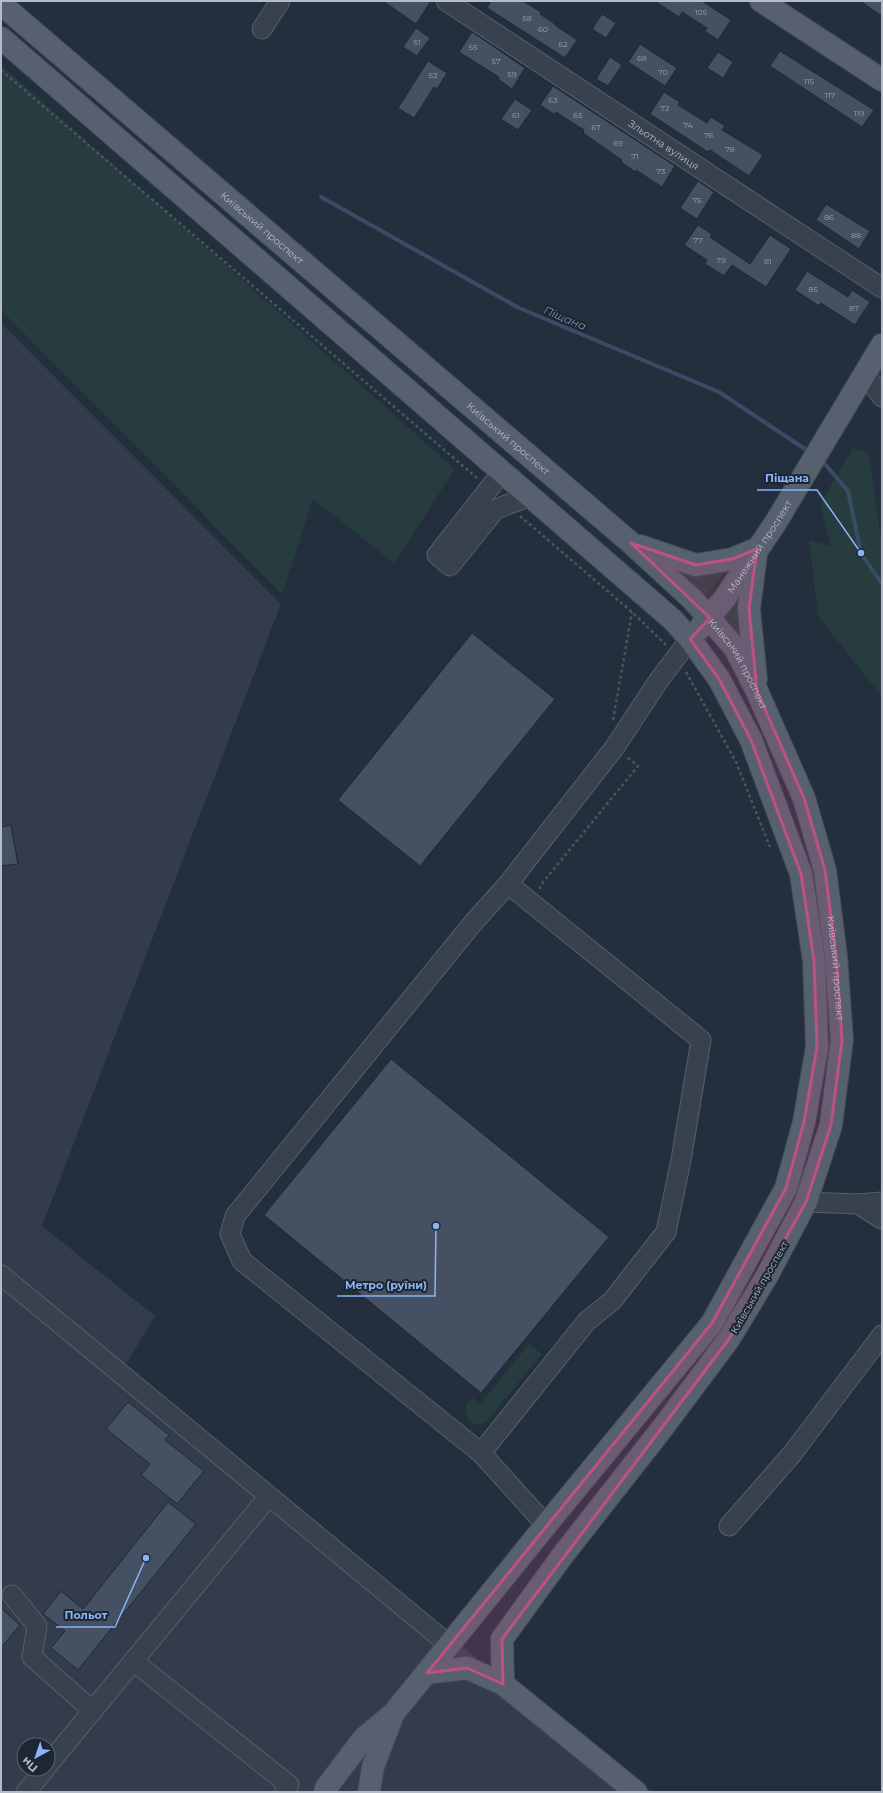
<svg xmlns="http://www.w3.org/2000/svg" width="883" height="1793" viewBox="0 0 883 1793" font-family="Montserrat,sans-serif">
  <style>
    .airport { fill: #323c4b; fill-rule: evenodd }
    .green { fill: #263c3f }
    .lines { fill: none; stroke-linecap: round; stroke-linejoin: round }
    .stream { stroke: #394c67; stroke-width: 4 }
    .building { fill: #455162; stroke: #1f2835 }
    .minor-casing { stroke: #565f6c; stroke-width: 21 }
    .major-casing { stroke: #414a57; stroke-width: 24 }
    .path { stroke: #44595c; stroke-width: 2.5; stroke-dasharray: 3 3; stroke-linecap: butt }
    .minor { stroke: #38414e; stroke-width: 19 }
    .major { stroke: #56606e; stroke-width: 22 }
    .marked { fill: #bd5182; fill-opacity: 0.2; stroke: #bd5182; stroke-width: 3; stroke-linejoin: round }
    .labels { text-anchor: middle; stroke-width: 4; stroke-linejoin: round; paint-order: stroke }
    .number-label { font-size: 8px; fill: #98a1af }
    .street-label { font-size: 10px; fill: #b4bcc9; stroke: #1d2633 }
    .water-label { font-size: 11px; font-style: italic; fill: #7c92b1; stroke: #1d2633 }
    .leader { fill: none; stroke: #8ab4f8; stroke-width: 1.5 }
    .callout-dot { fill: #8ab4f8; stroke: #1d2633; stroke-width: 1.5 }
    .callout-label { font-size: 11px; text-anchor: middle; font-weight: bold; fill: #8ab4f8; stroke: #1d2633; stroke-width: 4; stroke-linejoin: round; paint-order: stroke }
  </style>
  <rect width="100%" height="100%" fill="#242f3e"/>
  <path class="airport" d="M1 323 281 604 42 1226 155 1316 123 1369 446 1634 628 1775 654 1792H1ZM24 1745H48V1769H24Z"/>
  <g class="green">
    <path d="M1 65 455 469 394 563 313 499 282 594 1 310Z"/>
    <path d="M853 448 869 453 880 533 882 535V697L818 616 809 540 831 546 820 504Z"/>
    <path d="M727 568 707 595 703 594 681 572Z"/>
    <path d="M744 583 746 648 724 621V615Z"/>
    <path d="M529 1344 542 1354 486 1422 478 1425 470 1422 466 1414V1405L472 1397 480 1404Z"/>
  </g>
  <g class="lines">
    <g class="stream">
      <path d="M321 197 519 308 719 392 805 449"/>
      <path d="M824 463 848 491 861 553 882 584"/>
    </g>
  </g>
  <g class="building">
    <path d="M383 1H431L416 24Z"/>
    <path d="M491 1H523L541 12 540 14 555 24V25L577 40 565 58 487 8Z"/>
    <path d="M655 1H702L731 20 718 40 705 31 707 28 682 12 679 17Z"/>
    <path d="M860 1H882V16Z"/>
    <path d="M602 14 616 23 606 38 592 29Z"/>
    <path d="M416 28 430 38 417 56 403 47Z"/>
    <path d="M472 32 525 68 512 89 498 79 499 77 459 52Z"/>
    <path d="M640 44 677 68 665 86 628 62Z"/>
    <path d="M780 51 874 110 862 127 770 66Z"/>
    <path d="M718 52 733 62 723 78 707 68Z"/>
    <path d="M610 57 622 65 608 86 596 79Z"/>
    <path d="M428 61 447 73 437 89 434 87 414 118 398 108Z"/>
    <path d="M553 86 675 166 662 187 636 170 635 172 621 162 622 160 583 133 584 130 556 112 554 114 540 105Z"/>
    <path d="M664 92 680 102 678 105 707 123 711 117 725 126 722 130 763 155 749 176 710 150 708 152 650 114Z"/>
    <path d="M515 99 532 110 518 130 501 119Z"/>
    <path d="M698 181 714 192 697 219 680 208Z"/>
    <path d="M826 204 870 231 859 249 816 220Z"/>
    <path d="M698 225 712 234 710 237 750 264 770 235 791 249 766 287 732 265 724 276 705 264 707 260 684 245Z"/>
    <path d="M807 271 848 297 852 290 870 302 855 325 821 303 819 306 795 290Z"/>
    <path d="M472 633 555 699 420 866 338 800Z"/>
    <path d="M11 825 18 864 1 866V827Z"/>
    <path d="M391 1059 609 1237 481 1393 264 1215Z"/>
    <path d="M128 1402 169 1435 165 1440 204 1471 177 1504 141 1475 150 1464 106 1429Z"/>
    <path d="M168 1502 196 1524 78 1670 51 1648 65 1631 43 1614 61 1591 83 1609Z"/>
    <path d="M1 1608 20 1625 1 1648Z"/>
  </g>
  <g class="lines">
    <defs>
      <g id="minor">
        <path id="s1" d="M446 1 882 288"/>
        <path d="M262 29 280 1"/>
        <path d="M865 374 882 397"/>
        <path d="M502 472 437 555 450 566 495 510 506 505 531 496"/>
        <path d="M508 884 473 923 235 1216 230 1234 242 1261 481 1453 546 1525"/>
        <path d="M806 1202 858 1204 882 1219"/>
        <path d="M858 1204 882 1202"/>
        <path d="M1 1275 269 1496"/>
        <path d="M481 1453 587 1321 612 1301 666 1232 681 1160 701 1040 508 884 615 747 659 680 690 639"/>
        <path d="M729 1526 792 1454 882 1335"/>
        <path d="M12 1595 37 1626 32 1657 93 1711"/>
        <path d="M133 1661 289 1785 284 1792"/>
        <path d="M48 1765 269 1496 448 1644"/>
        <path d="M26 1792 45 1769"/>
      </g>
      <g id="major">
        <path d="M761 1 882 80"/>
        <path id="s2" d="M1 4 631 543 693 600 735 648 757 691 804 798 825 870 836 956 842 1040 831 1125 806 1202 767 1276 729 1339 661 1430 563 1555 502 1639 503 1684 636 1792"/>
        <path d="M1 38 673 620 690 639 719 679 751 740 801 874 814 961 817 1047 804 1122 786 1188 712 1323 546 1525 393 1714 364 1738 326 1788 325 1792"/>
        <path d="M640 546 696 565 732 559 757 549"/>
        <path id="s3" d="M700 628 725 598 776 522 882 345"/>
        <path d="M756 679 749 609 756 554"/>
        <path d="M427 1673 467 1668 503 1684"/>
        <path d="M369 1792 373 1767 392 1717"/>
      </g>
    </defs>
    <use href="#minor" class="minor-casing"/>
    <use href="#major" class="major-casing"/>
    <g class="path">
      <path d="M1 70 477 478"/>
      <path d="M520 516 632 612 666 645"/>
      <path d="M686 672 736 762 770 847"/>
      <path d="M613 720 632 612"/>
      <path d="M540 889V886L638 766 627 757"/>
    </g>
    <use href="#minor" class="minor"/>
    <use href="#major" class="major"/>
  </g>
  <path class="marked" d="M631 543 696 565 732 559 757 549 749 609 757 691 804 798 825 870 836 956 842 1040 831 1125 806 1202 729 1339 502 1639 503 1684 467 1668 427 1673 712 1323 786 1188 804 1122 817 1047 814 961 801 874 751 740 719 679 690 639 710 618Z"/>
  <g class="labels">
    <g class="number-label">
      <text x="701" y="15">105</text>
      <text x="527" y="21">58</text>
      <text x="543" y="32">60</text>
      <text x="417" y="45">51</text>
      <text x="563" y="47">62</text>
      <text x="473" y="50">55</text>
      <text x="642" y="61">68</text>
      <text x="496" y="64">57</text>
      <text x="663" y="75">70</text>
      <text x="512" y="77">59</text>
      <text x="433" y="78">53</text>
      <text x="809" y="84">115</text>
      <text x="830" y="98">117</text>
      <text x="553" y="103">63</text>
      <text x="665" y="111">72</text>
      <text x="859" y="116">119</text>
      <text x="516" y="118">61</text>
      <text x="578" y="118">65</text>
      <text x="688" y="128">74</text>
      <text x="596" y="130">67</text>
      <text x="709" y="138">76</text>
      <text x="618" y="146">69</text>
      <text x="730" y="152">78</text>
      <text x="635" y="159">71</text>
      <text x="661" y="174">73</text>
      <text x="697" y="203">75</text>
      <text x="829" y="220">86</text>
      <text x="856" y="238">88</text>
      <text x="698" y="243">77</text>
      <text x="721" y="263">79</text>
      <text x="768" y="264">81</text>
      <text x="813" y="292">85</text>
      <text x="854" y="311">87</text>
    </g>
    <g class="street-label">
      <text dy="4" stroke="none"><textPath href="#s1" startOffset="261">Зльотна вулиця</textPath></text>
      <text dy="4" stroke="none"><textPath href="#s2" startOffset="344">Київський проспект</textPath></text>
      <text dy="4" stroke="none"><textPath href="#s2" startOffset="668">Київський проспект</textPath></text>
      <text dy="4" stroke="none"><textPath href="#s3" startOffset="101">Манежний проспект</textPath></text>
      <text dy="4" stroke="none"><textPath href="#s2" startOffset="992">Київський проспект</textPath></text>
      <text dy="4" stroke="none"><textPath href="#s2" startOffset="1316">Київський проспект</textPath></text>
      <text transform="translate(759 1287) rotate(-60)" y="4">Київський проспект</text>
    </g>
    <g class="water-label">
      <text transform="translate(565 318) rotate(23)" y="4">Піщана</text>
    </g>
  </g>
  <path class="leader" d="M861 553L817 490H757M436 1226L435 1296H337M146 1558L115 1627H56"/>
  <g class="callout-dot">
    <circle cx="861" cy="553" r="4"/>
    <circle cx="436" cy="1226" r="4"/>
    <circle cx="146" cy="1558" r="4"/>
  </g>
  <g class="callout-label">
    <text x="787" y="482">Піщана</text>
    <text x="386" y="1289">Метро (руїни)</text>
    <text x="86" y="1619">Польот</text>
  </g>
  <rect width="883" height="1793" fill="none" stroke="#b4bcc9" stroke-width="4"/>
  <g transform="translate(36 1757) rotate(220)"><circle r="19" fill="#1d2633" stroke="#59626f"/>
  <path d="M0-3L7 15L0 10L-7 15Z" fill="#8ab4f8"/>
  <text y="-6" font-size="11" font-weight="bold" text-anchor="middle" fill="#b4bcc9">Пн</text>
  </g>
</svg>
